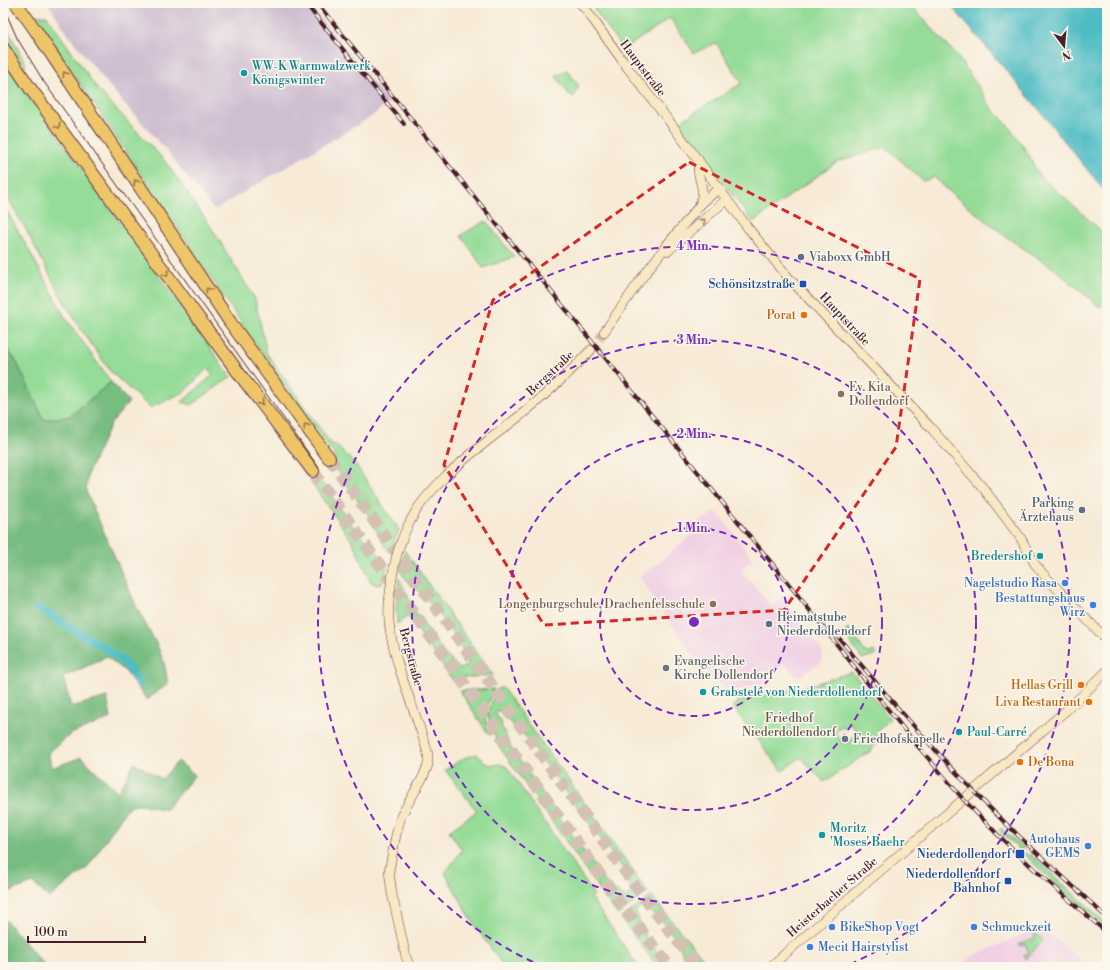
<svg xmlns="http://www.w3.org/2000/svg" width="1110" height="970" viewBox="0 0 1110 970" font-family="'Libre Bodoni',serif">
  <style>
    .built { fill: #f1d0e4 }
    .industrial { fill: #cebed1 }
    .green { fill: #94dc97; stroke: #6f7e61; fill-rule: evenodd }
    .forest { fill: #77bc80; stroke: #606e56 }
    .water { fill: #4dbcc4; stroke: #4c6e78 }
    .lines { fill: none; stroke-linecap: round; stroke-linejoin: round }
    .canal { stroke: #4dbcc4; stroke-width: 8 }
    .secondary-tunnel { stroke: #d4c1b4; stroke-width: 9; stroke-dasharray: 9 4.5; stroke-linecap: butt }
    .highway-tunnel { stroke: #d4c1b4; stroke-width: 12; stroke-dasharray: 12 6; stroke-linecap: butt }
    .secondary-casing { stroke: #643d45; stroke-width: 10 }
    .highway-casing { stroke: #643d45; stroke-width: 14 }
    .secondary { stroke: #f8e8c3; stroke-width: 9 }
    .highway { stroke: #eec569; stroke-width: 12 }
    .tram { stroke: #4a1f2b; stroke-width: 1 }
    .rail-casing { stroke: #4a1f2b; stroke-width: 4 }
    .rail { stroke: #fbf7ec; stroke-width: 2.5; stroke-dasharray: 8; stroke-linecap: butt }
    .oneway { stroke: #9c724a }
    .oneway2 { stroke: #a18477 }
    .marked { fill: none; stroke: #d62828; stroke-width: 3; stroke-dasharray: 8 5; stroke-linejoin: round }
    .ring { fill: none; stroke: #7b2cbf; stroke-width: 2; stroke-dasharray: 7 5 }
    .culture-dot { fill: #0f9aa8; stroke: #fbf7ec; stroke-width: 1.5 }
    .service-dot { fill: #5c6f8a; stroke: #fbf7ec; stroke-width: 1.5 }
    .transit-dot { fill: #1a4fb4; stroke: #fbf7ec; stroke-width: 1.5 }
    .food-dot { fill: #e8710a; stroke: #fbf7ec; stroke-width: 1.5 }
    .education-dot { fill: #8d6e63; stroke: #fbf7ec; stroke-width: 1.5 }
    .shop-dot { fill: #3f7fe0; stroke: #fbf7ec; stroke-width: 1.5 }
    .worship-dot { fill: #6b7280; stroke: #fbf7ec; stroke-width: 1.5 }
    .labels { text-anchor: middle; stroke-width: 3; stroke-linejoin: round; paint-order: stroke }
    .culture-label { font-size: 12px; fill: #0d838f; stroke: #fbf7ec; text-anchor: start }
    .street-label { font-size: 12px; fill: #4a1f2b; stroke: #fbf7ec }
    .service-label { font-size: 12px; fill: #4e5e75; stroke: #fbf7ec; text-anchor: start }
    .transit-label { font-size: 12px; fill: #164399; stroke: #fbf7ec; text-anchor: end }
    .food-label { font-size: 12px; fill: #c56008; stroke: #fbf7ec; text-anchor: end }
    .education-label { font-size: 12px; fill: #785e54; stroke: #fbf7ec; text-anchor: start }
    .shop-label { font-size: 12px; fill: #366cbe; stroke: #fbf7ec; text-anchor: end }
    .worship-label { font-size: 12px; fill: #5b616d; stroke: #fbf7ec; text-anchor: start }
    .park-label { font-size: 12px; fill: #60584b; stroke: #fbf7ec }
    .centre { fill: #7b2cbf; stroke: #fbf7ec; stroke-width: 2 }
    .ring-label { font-size: 12px; text-anchor: middle; font-weight: bold; fill: #7b2cbf; stroke: #fbf7ec; stroke-width: 3; stroke-linejoin: round; paint-order: stroke }
  </style>
  <rect width="100%" height="100%" fill="#fbf7ec"/>
  <filter id="ink" filterUnits="userSpaceOnUse"><feTurbulence type="fractalNoise" baseFrequency=".025" numOctaves="2"/><feDisplacementMap in="SourceGraphic" scale="8" xChannelSelector="R" yChannelSelector="G"/><feConvolveMatrix kernelMatrix="1 2 1 2 8 2 1 2 1" color-interpolation-filters="sRGB"/></filter>
  <filter id="wash" filterUnits="userSpaceOnUse"><feTurbulence type="fractalNoise" baseFrequency=".012" numOctaves="4" result="noise"/><feDisplacementMap in="SourceGraphic" scale="16" xChannelSelector="R" yChannelSelector="G"/><feGaussianBlur stdDeviation="0.9" result="paint"/><feColorMatrix in="noise" values="0 0 0 0 0 0 0 0 0 0 0 0 0 0 0 0 0 1.4 0 .05"/><feComposite in="paint" operator="in"/></filter>
  <g filter="url(#wash)">
    <rect width="100%" height="100%" fill="#f7ead6"/>
    <g class="built">
      <path d="M716 511 753 559 741 569 771 606 782 598 818 645 823 653 820 663 802 675 797 676 784 663 772 673 762 684 730 692 705 670 664 614 639 576 656 565 692 534 698 523Z"/>
      <path d="M1041 927 1089 967H962L963 964 973 956Z"/>
    </g>
    <path class="industrial" d="M48 3H308L389 102 371 117 214 210 166 150 115 93 69 36Z"/>
    <g class="green">
      <path d="M590 3H909L956 55 978 86 990 106 1011 129 1029 155 1035 168 1042 178 1097 227 1107 239V300L1100 307 1056 270 1008 238 951 193 934 177 923 181 886 147 837 162 753 222 678 123 742 83 716 43 694 53 670 18 623 50Z"/>
      <path d="M34 15 47 16 98 90 164 160 211 227 255 299 267 354 331 444 336 445 356 465 399 530 394 541 390 553 381 540 370 517 337 471 333 451H331L267 361Z"/>
      <path d="M3 21 26 64 25 68 3 36Z"/>
      <path d="M3 59 231 377 191 405 182 402 213 375 208 368 184 392 150 408 111 372 80 328 62 298 24 226 3 190Z"/>
      <path d="M567 70 579 86 574 96H570L556 76Z"/>
      <path d="M3 205 25 243 65 317 111 382 70 416 44 420 17 363 3 342Z"/>
      <path d="M486 221 514 257 483 268 461 235Z"/>
      <path d="M304 472 322 483 355 529 373 547 387 564 384 580 382 583 377 585 371 582 352 541Z"/>
      <path d="M405 551 493 675 452 679 408 616 397 624 396 606 399 578 416 613 443 652 460 669 469 664C456 633 436 608 413 585L411 586 400 571Z"/>
      <path d="M848 628 866 653 874 651 877 654 862 659 844 634Z"/>
      <path d="M852 672 890 719 875 734 880 741 871 750V751L824 782 801 757 782 771 734 709 733 706 737 702 811 685ZM851 724 858 734 843 744 834 731 842 726 844 729Z"/>
      <path d="M502 687 648 892 618 915 498 745 487 714 497 689H499ZM499 710 506 720H508L526 737 623 869 632 892 625 898 606 883 511 748 501 725 502 723 495 713Z"/>
      <path d="M494 689 485 710C483 719 488 725 492 733L489 735 460 691Z"/>
      <path d="M477 754 484 762 488 764 492 765 500 764 507 767 594 895 591 898 637 965 635 967H504L475 926 445 873 462 850 449 831 477 811 445 770 464 758Z"/>
      <path d="M1001 828 1024 848 1021 850 1028 856 1030 854 1107 924V929L1057 886 999 830Z"/>
      <path d="M651 896 710 967H686L685 965 687 964 677 940 662 921 643 906 635 912 645 935 659 954 677 967H658L621 919Z"/>
      <path d="M1034 931 1043 940 1026 959 1024 955 1029 953 1025 944 1020 946 1019 944 1035 938Z"/>
    </g>
    <g class="forest">
      <path d="M3 342 17 363 44 420 70 416 111 382 129 402 111 423 88 473 86 491 138 610 157 645 164 662 168 684 147 700 125 671 106 656 100 660 63 677 71 707 107 697 111 718 71 734 48 753 52 768 81 757 118 792 134 763 162 779 178 761 195 775 165 810 142 804 128 807 87 868 49 898 33 883 3 894Z"/>
      <path d="M3 917 46 967H3Z"/>
    </g>
    <path class="water" d="M949 3H1107V194L1036 106Z"/>
    <g class="lines">
      <path class="canal" d="M37 608 42 609 63 624 104 647 125 663 139 683"/>
    </g>
  </g>
  <g filter="url(#ink)">
    <g class="lines">
      <path class="secondary-tunnel" d="M591 350 604 332"/>
      <g class="highway-tunnel">
        <path d="M329 458 639 891 698 967"/>
        <path d="M313 471 622 906 670 967"/>
      </g>
      <defs>
        <g id="secondary">
          <path d="M580 3 587 11 627 67 672 125 748 228 788 277 931 428 984 489 1020 537 1035 564 1043 574 1101 634 1107 638"/>
          <path d="M698 159C698 165 698 171 699 176 702 187 704 194 700 205"/>
          <path d="M668 251 727 199"/>
          <path d="M604 332 641 279 666 246 700 205 719 188"/>
          <path d="M410 967 406 957 397 916 392 894 389 871 396 835 401 816 423 777 428 765V754C416 712 397 672 390 630 387 612 389 596 392 579 395 555 404 531 416 511 424 498 435 487 446 476 471 452 500 432 527 410 550 391 571 371 591 350"/>
          <path d="M770 967 880 871 906 849 1070 707 1107 671"/>
        </g>
        <g id="highway">
          <path d="M16 3 36 31 230 322 329 458"/>
          <path d="M3 48 30 88 238 372 313 471"/>
        </g>
      </defs>
      <use href="#secondary" class="secondary-casing"/>
      <use href="#highway" class="highway-casing"/>
      <use href="#secondary" class="secondary"/>
      <use href="#highway" class="highway"/>
      <path class="tram" d="M3 6 17 38 44 82 319 468"/>
      <defs>
        <g id="rail">
          <path d="M305 3 404 124"/>
          <path d="M317 3 796 593 910 737 963 799 999 836 1036 871 1107 933"/>
          <path d="M834 632C883 692 934 751 989 807 1027 845 1068 881 1107 918"/>
        </g>
      </defs>
      <use href="#rail" class="rail-casing"/>
      <use href="#rail" class="rail"/>
    </g>
    <defs><path id="oneway-chevron" d="M-2-3.5L2.5 0L-2 3.5" fill="none" stroke-width="1.6" stroke-linecap="round" stroke-linejoin="round"/></defs>
    <g class="oneway">
      <use href="#oneway-chevron" transform="translate(65 74) rotate(-124)"/>
      <use href="#oneway-chevron" transform="translate(58 126) rotate(54)"/>
      <use href="#oneway-chevron" transform="translate(136 182) rotate(-124)"/>
      <use href="#oneway-chevron" transform="translate(166 274) rotate(54)"/>
      <use href="#oneway-chevron" transform="translate(208 290) rotate(-124)"/>
      <use href="#oneway-chevron" transform="translate(261 403) rotate(53)"/>
      <use href="#oneway-chevron" transform="translate(306 426) rotate(-126)"/>
    </g>
    <use class="oneway2" href="#oneway-chevron" transform="translate(703 221) rotate(-41)"/>
  </g>
  <path class="marked" d="M689 162 920 279 896 447 784 610 544 625 444 465 493 300Z"/>
  <g class="ring">
    <circle cx="694" cy="622" r="94"/>
    <circle cx="694" cy="622" r="188"/>
    <circle cx="694" cy="622" r="282"/>
    <path d="M544 967A376 376 0 1 1 844 967"/>
  </g>
  <g class="culture-dot">
    <circle cx="244" cy="73" r="4"/>
    <circle cx="1040" cy="556" r="4"/>
    <circle cx="703" cy="692" r="4"/>
    <circle cx="959" cy="732" r="4"/>
    <circle cx="822" cy="835" r="4"/>
  </g>
  <g class="service-dot">
    <circle cx="801" cy="257" r="4"/>
    <circle cx="1082" cy="510" r="4"/>
    <circle cx="769" cy="624" r="4"/>
  </g>
  <g class="transit-dot">
    <rect x="799" y="280" width="8" height="8" rx="2"/>
    <rect x="1015" y="849" width="10" height="10" rx="2"/>
    <rect x="1004" y="877" width="8" height="8" rx="2"/>
  </g>
  <g class="food-dot">
    <circle cx="804" cy="315" r="4"/>
    <circle cx="1081" cy="685" r="4"/>
    <circle cx="1089" cy="702" r="4"/>
    <circle cx="1020" cy="762" r="4"/>
  </g>
  <g class="education-dot">
    <circle cx="841" cy="394" r="4"/>
    <circle cx="713" cy="604" r="4"/>
  </g>
  <g class="shop-dot">
    <circle cx="1065" cy="583" r="4"/>
    <circle cx="1093" cy="605" r="4"/>
    <circle cx="1088" cy="846" r="4"/>
    <circle cx="832" cy="927" r="4"/>
    <circle cx="974" cy="927" r="4"/>
    <circle cx="810" cy="947" r="4"/>
  </g>
  <g class="worship-dot">
    <circle cx="666" cy="668" r="4"/>
    <circle cx="845" cy="739" r="4"/>
  </g>
  <g class="labels">
    <g class="culture-label">
      <text x="252" y="70">WW-K Warmwalzwerk<tspan x="252" dy="14">Königswinter</tspan></text>
      <text x="1032" y="560" text-anchor="end">Bredershof</text>
      <text x="711" y="696">Grabstele von Niederdollendorf</text>
      <text x="967" y="736">Paul-Carré</text>
      <text x="830" y="832">Moritz<tspan x="830" dy="14">'Moses' Baehr</tspan></text>
    </g>
    <g class="street-label">
      <text transform="translate(643 68) rotate(53)" y="4">Hauptstraße</text>
      <text transform="translate(845 319) rotate(47)" y="4">Hauptstraße</text>
      <text transform="translate(550 373) rotate(-43)" y="4">Bergstraße</text>
      <text transform="translate(411 657) rotate(75)" y="4">Bergstraße</text>
      <text transform="translate(832 897) rotate(-41)" y="4">Heisterbacher Straße</text>
    </g>
    <g class="service-label">
      <text x="809" y="261">Viaboxx GmbH</text>
      <text x="1074" y="507" text-anchor="end">Parking<tspan x="1074" dy="14">Ärztehaus</tspan></text>
      <text x="777" y="621">Heimatstube<tspan x="777" dy="14">Niederdollendorf</tspan></text>
    </g>
    <g class="transit-label">
      <text x="795" y="288">Schönsitzstraße</text>
      <text x="1011" y="858">Niederdollendorf</text>
      <text x="1000" y="878">Niederdollendorf<tspan x="1000" dy="14">Bahnhof</tspan></text>
    </g>
    <g class="food-label">
      <text x="796" y="319">Porat</text>
      <text x="1073" y="689">Hellas Grill</text>
      <text x="1081" y="706">Liva Restaurant</text>
      <text x="1028" y="766" text-anchor="start">De Bona</text>
    </g>
    <g class="education-label">
      <text x="849" y="391">Ev. Kita<tspan x="849" dy="14">Dollendorf</tspan></text>
      <text x="705" y="608" text-anchor="end">Longenburgschule, Drachenfelsschule</text>
    </g>
    <g class="shop-label">
      <text x="1057" y="587">Nagelstudio Rasa</text>
      <text x="1085" y="602">Bestattungshaus<tspan x="1085" dy="14">Wirz</tspan></text>
      <text x="1080" y="843">Autohaus<tspan x="1080" dy="14">GEMS</tspan></text>
      <text x="840" y="931" text-anchor="start">BikeShop Vogt</text>
      <text x="982" y="931" text-anchor="start">Schmuckzeit</text>
      <text x="818" y="951" text-anchor="start">Mecit Hairstylist</text>
    </g>
    <g class="worship-label">
      <text x="674" y="665">Evangelische<tspan x="674" dy="14">Kirche Dollendorf</tspan></text>
      <text x="853" y="743">Friedhofskapelle</text>
    </g>
    <g class="park-label">
      <text x="789" y="722">Friedhof<tspan x="789" dy="14">Niederdollendorf</tspan></text>
    </g>
  </g>
  <circle cx="694" cy="622" r="6" class="centre"/>
  <g class="ring-label">
    <text x="694" y="250">4 Min.</text>
    <text x="694" y="344">3 Min.</text>
    <text x="694" y="438">2 Min.</text>
    <text x="694" y="532">1 Min.</text>
  </g>
  <rect width="1110" height="970" fill="none" stroke="#fbf7ec" stroke-width="16"/>
  <g transform="translate(1064 46) rotate(164)" stroke="#fbf7ec" stroke-width="3" paint-order="stroke">
  <path d="M0-3L7 15L0 10L-7 15Z" fill="#4a1f2b"/>
  <text y="-6" font-size="11" font-weight="bold" text-anchor="middle" fill="#4a1f2b">N</text>
  </g>
  <path d="M28 936v6h117v-6" fill="none" stroke="#4a1f2b" stroke-width="2"/>
  <text x="34" y="936" font-size="12" fill="#4a1f2b" stroke="#fbf7ec" stroke-width="3" paint-order="stroke">100 m</text>
</svg>
